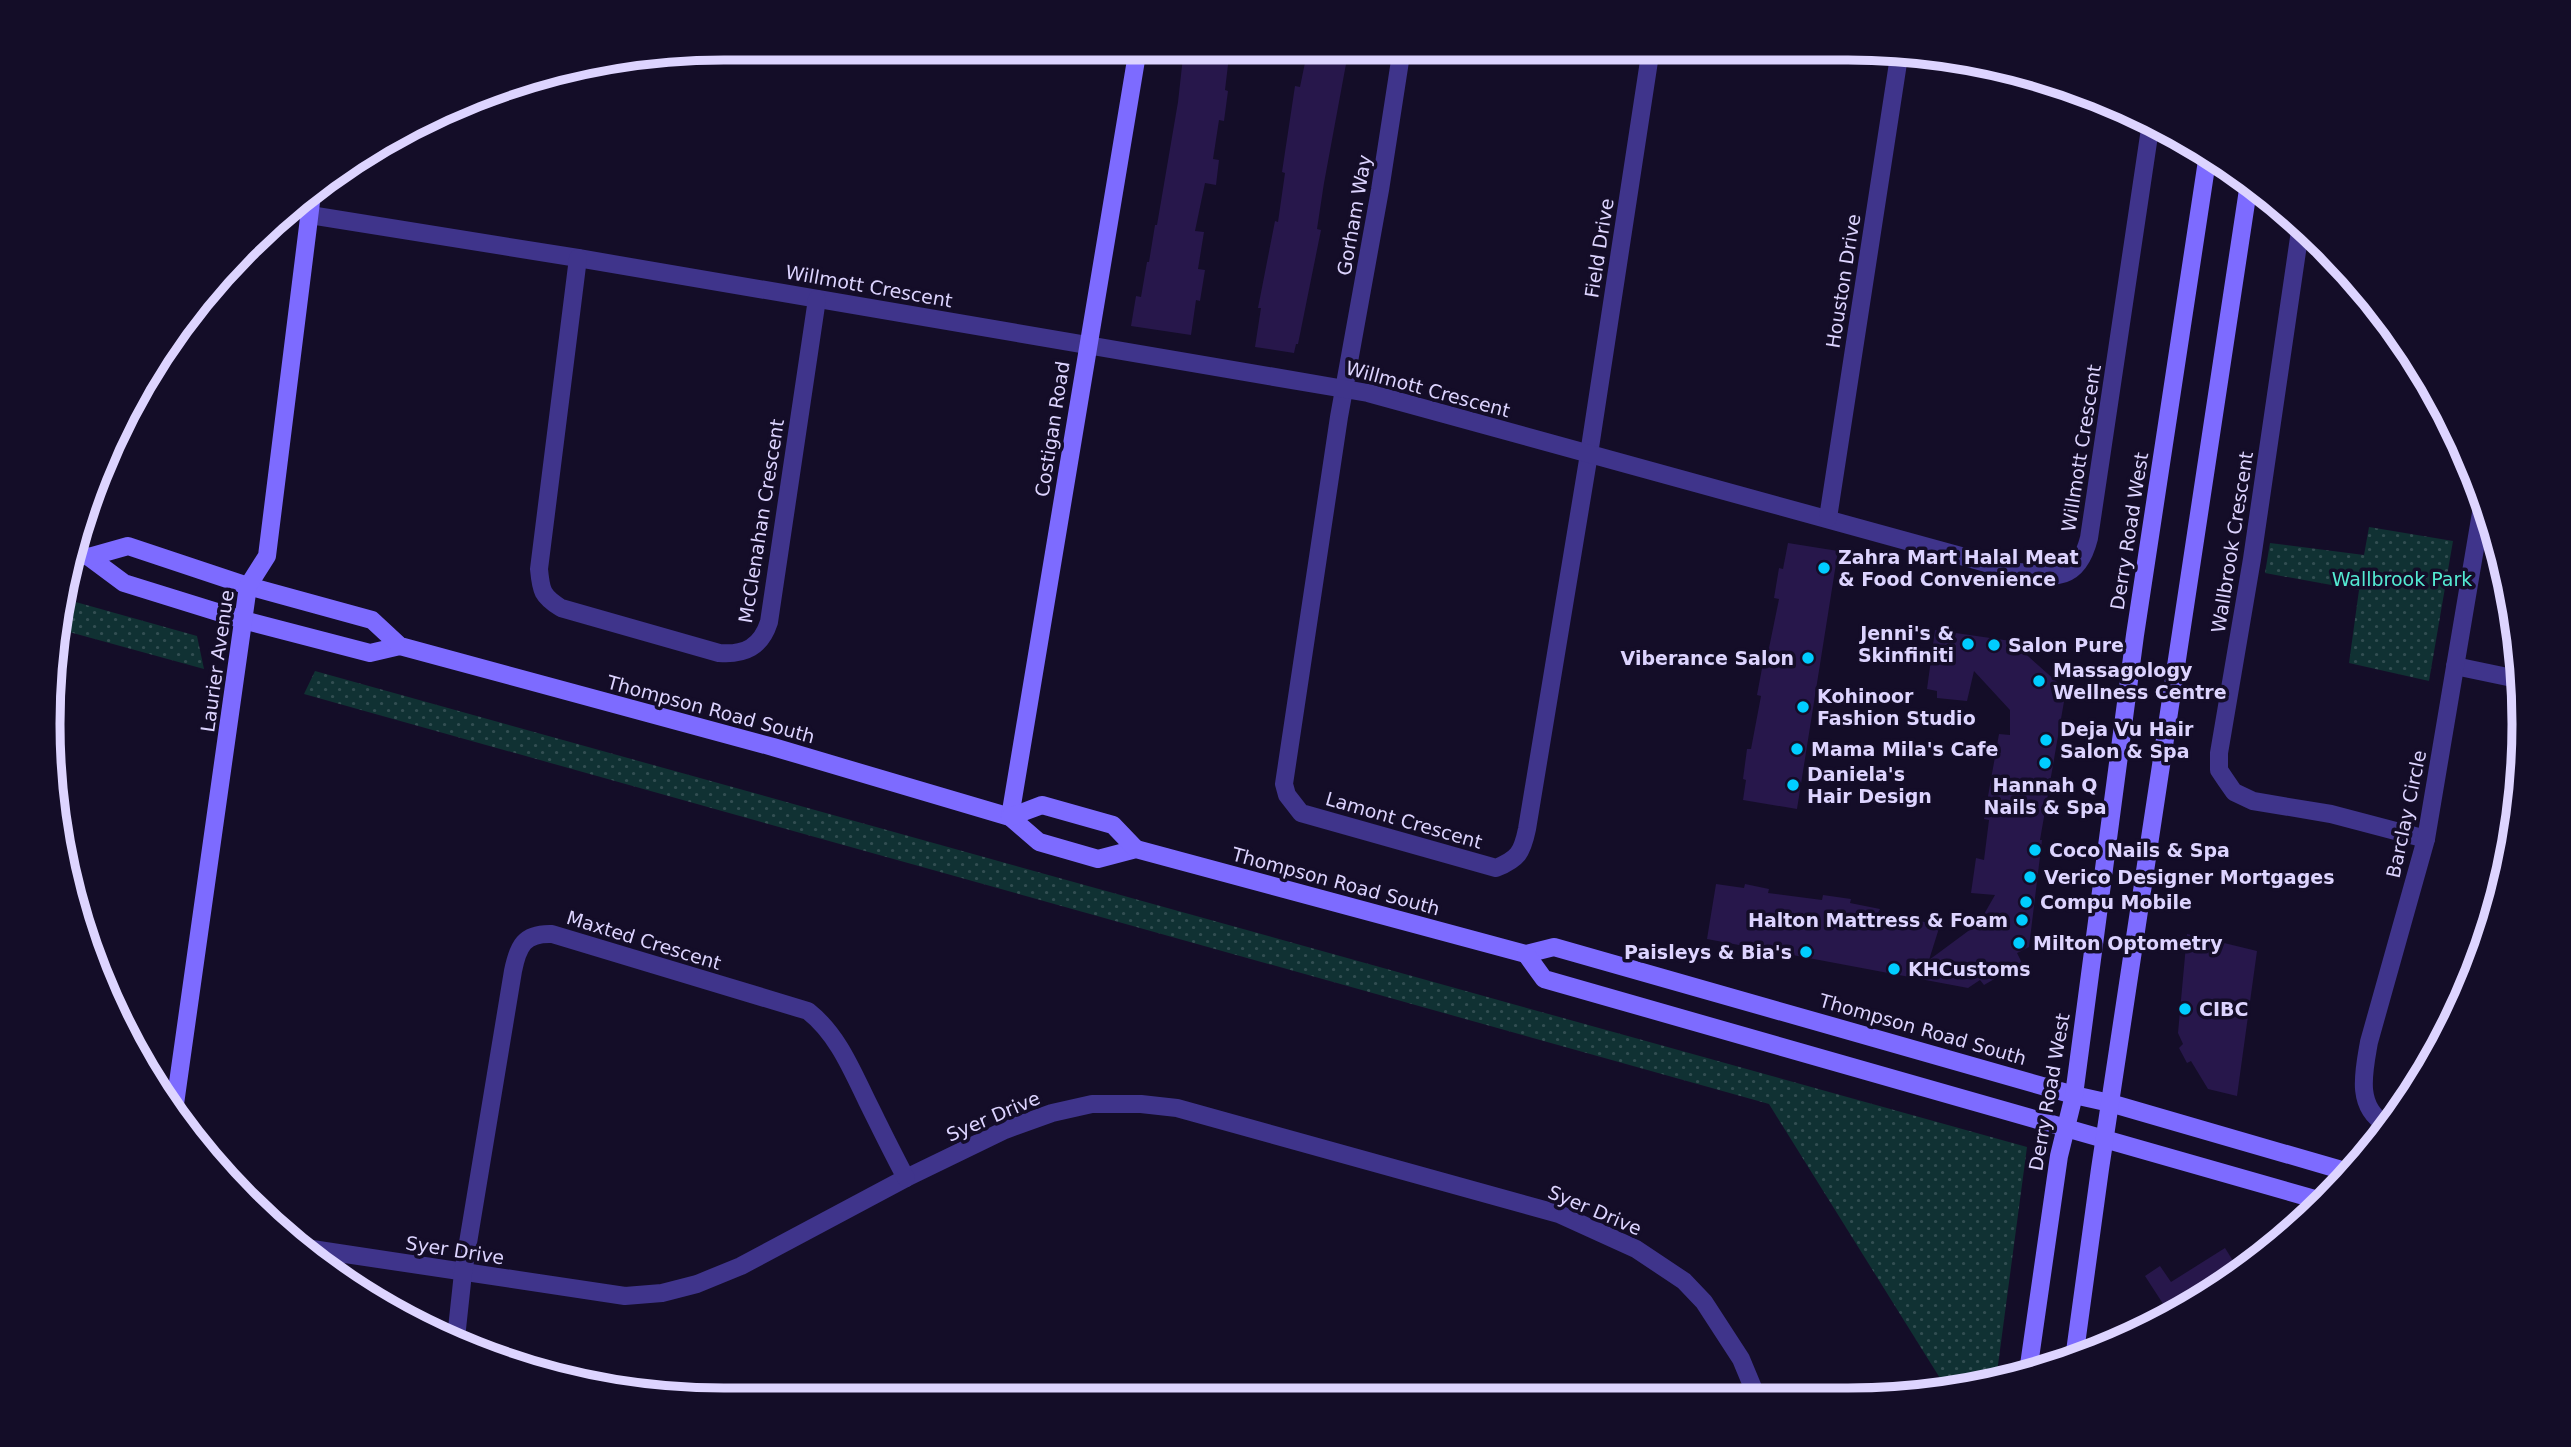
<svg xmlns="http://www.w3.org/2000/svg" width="2571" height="1447" viewBox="0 0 2571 1447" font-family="'DejaVu Sans',sans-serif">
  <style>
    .park { fill: url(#park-dots) }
    .building { fill: #27174b }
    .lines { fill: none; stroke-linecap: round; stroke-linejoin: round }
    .street { stroke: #3f348b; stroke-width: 18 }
    .secondary { stroke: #7d6bff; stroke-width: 18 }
    .poi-dot { fill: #00cdff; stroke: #140d28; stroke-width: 2.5 }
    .labels { text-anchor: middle; stroke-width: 7; stroke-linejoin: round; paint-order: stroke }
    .street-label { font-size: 19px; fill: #ddd4ff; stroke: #140d28 }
    .poi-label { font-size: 19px; font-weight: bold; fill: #ddd4ff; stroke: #140d28; text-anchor: start }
    .park-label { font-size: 19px; fill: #54ebd3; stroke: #140d28 }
    .rim { fill: none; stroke: #ddd4ff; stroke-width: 9 }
  </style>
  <defs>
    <pattern id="park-dots" width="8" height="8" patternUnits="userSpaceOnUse" patternTransform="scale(1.75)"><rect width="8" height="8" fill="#103133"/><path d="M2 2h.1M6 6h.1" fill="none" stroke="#324e52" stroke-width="1.8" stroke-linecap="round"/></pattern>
  </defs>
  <rect width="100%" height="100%" fill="#140d28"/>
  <g class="park">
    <path d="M2369 527 2453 541 2429 681 2349 663 2359 590 2265 573 2270 543 2364 555Z"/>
    <path d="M65 599 197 636 204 669 62 630Z"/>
    <path d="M315 671 2027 1147 1996 1380 1948 1391 1769 1104 304 694Z"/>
  </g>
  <g class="building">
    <path d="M1184 48H1230L1225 90 1228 91 1224 121 1219 120 1213 159 1219 160 1216 185 1205 183 1195 231 1204 232 1198 269 1205 270 1200 301 1196 300 1191 335 1131 326 1136 296 1141 297 1147 262H1149L1155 225H1157L1178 102Z"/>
    <path d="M1308 48H1341L1338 63 1346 64 1324 183 1317 229 1321 230 1298 344H1296L1294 353 1255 347 1261 308H1258L1275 221 1278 222 1285 173 1282 172 1295 86 1300 87Z"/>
    <path d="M1788 543 1838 551 1797 809 1743 800 1746 780 1743 779 1747 749H1751L1761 696 1757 695 1766 647 1769 648 1779 599 1774 598 1779 568 1783 569Z"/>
    <path d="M1935 630 2011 641 2066 690 2040 840H2042L2029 947 2017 953 2022 963 1984 985 1980 980 1968 988 1707 939 1716 884 1744 888 1745 884 1769 889 1768 893 1822 900 1823 895 1851 899 1850 903 1880 909 1878 913 1940 925 1929 960 1979 923 1995 895 1971 893 1976 858 1984 860 1989 820 1984 819 1999 734 2010 735V710L1974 671 1967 701 1937 698V691L1927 689Z"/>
    <path d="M2187 934 2257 951 2237 1096 2208 1089 2191 1061 2187 1063 2179 1048 2183 1044 2178 1033Z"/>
    <path d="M2225 1248 2240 1272 2223 1286 2169 1313 2145 1276 2160 1266 2171 1282Z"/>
  </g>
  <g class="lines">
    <g class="street">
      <path d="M1402 48 1380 190 1339 417 1284 784 1287 795 1301 813 1496 868C1518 859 1522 853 1527 829L1589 454 1651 48"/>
      <path d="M310 215 578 258 1368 393 2019 572C2057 578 2078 581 2089 538L2151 122"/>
      <path d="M2301 224 2252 559 2219 753V770L2225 779 2234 792 2253 801 2331 814 2426 839"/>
      <path d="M578 258 539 569C541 591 542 596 561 608L719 653C745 655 761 647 769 622L817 299"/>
      <path d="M1828 518 1900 50"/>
      <path d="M2455 666 2522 680"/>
      <path d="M2385 1124C2355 1106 2364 1071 2369 1042L2426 839 2483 501"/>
      <path d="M312 1249 625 1296 662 1293 697 1284 741 1266 906 1178 1005 1130 1052 1113 1092 1104H1141L1177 1108 1559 1214 1636 1249 1684 1281 1704 1302 1741 1359 1756 1395"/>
      <path d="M456 1338 463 1273 513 971C518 946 524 933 552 934L808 1011C837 1034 851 1068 867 1101 880 1127 892 1152 906 1178"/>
    </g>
    <g class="secondary">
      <path d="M70 552 89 557 124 583 243 620 370 653 400 646"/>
      <path d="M89 557 128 546 248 586 372 620 400 646 773 747 1010 817 1039 842 1098 859 1136 849 1526 954 1554 947 2074 1095 2110 1103 2338 1169 2347 1174"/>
      <path d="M1010 817 1138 48"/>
      <path d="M1010 817 1042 805 1113 825 1136 849"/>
      <path d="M1526 954 1544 979 2325 1202"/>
      <path d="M175 1104 248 586 267 556 313 186"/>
      <path d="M2074 1359 2100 1169 2249 183"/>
      <path d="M2028 1372 2059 1156 2074 1095 2135 635 2208 154"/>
    </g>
  </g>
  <g class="poi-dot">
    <circle cx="1824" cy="568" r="7"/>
    <circle cx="1968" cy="644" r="7"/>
    <circle cx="1994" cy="645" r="7"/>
    <circle cx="1808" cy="658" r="7"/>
    <circle cx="2039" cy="681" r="7"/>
    <circle cx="1803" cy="707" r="7"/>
    <circle cx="2046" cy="740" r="7"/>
    <circle cx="1797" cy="749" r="7"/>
    <circle cx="2045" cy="763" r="7"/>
    <circle cx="1793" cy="785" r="7"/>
    <circle cx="2035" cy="850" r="7"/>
    <circle cx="2030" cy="877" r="7"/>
    <circle cx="2026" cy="902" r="7"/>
    <circle cx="2022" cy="920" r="7"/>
    <circle cx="2019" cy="943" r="7"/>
    <circle cx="1806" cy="952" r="7"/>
    <circle cx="1894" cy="969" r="7"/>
    <circle cx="2185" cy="1009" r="7"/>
  </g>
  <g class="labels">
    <g class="street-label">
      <text transform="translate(1354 215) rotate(-80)" y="7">Gorham Way</text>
      <text transform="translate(1599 248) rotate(-81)" y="7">Field Drive</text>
      <text transform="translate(1843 281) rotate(-81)" y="7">Houston Drive</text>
      <text transform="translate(869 286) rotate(10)" y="7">Willmott Crescent</text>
      <text transform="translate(1428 389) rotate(15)" y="7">Willmott Crescent</text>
      <text transform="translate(1052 429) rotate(-81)" y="7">Costigan Road</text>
      <text transform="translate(2081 448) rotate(-81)" y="7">Willmott Crescent</text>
      <text transform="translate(761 521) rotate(-81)" y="7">McClenahan Crescent</text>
      <text transform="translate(2129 531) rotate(-81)" y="7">Derry Road West</text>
      <text transform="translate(2232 542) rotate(-81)" y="7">Wallbrook Crescent</text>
      <text transform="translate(217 661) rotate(-82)" y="7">Laurier Avenue</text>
      <text transform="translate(711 709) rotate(15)" y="7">Thompson Road South</text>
      <text transform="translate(2406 814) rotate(-78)" y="7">Barclay Circle</text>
      <text transform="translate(1404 820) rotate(16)" y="7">Lamont Crescent</text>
      <text transform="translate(1336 881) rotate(15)" y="7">Thompson Road South</text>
      <text transform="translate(644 940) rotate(17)" y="7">Maxted Crescent</text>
      <text transform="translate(1923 1029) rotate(16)" y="7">Thompson Road South</text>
      <text transform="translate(2049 1092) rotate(-80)" y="7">Derry Road West</text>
      <text transform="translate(993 1116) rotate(-23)" y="7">Syer Drive</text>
      <text transform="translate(1595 1210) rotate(23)" y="7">Syer Drive</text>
      <text transform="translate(455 1250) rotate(9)" y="7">Syer Drive</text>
    </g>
    <g class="poi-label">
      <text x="1838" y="564">Zahra Mart Halal Meat<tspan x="1838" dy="22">&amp; Food Convenience</tspan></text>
      <text x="1954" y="640" text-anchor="end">Jenni's &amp;<tspan x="1954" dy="22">Skinfiniti</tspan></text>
      <text x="2008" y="652">Salon Pure</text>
      <text x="1794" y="665" text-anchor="end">Viberance Salon</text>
      <text x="2053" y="677">Massagology<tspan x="2053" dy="22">Wellness Centre</tspan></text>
      <text x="1817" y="703">Kohinoor<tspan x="1817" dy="22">Fashion Studio</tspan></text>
      <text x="2060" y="736">Deja Vu Hair<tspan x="2060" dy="22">Salon &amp; Spa</tspan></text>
      <text x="1811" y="756">Mama Mila's Cafe</text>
      <text x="1807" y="781">Daniela's<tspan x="1807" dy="22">Hair Design</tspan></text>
      <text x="2045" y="792" text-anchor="middle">Hannah Q<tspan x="2045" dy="22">Nails &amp; Spa</tspan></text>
      <text x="2049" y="857">Coco Nails &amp; Spa</text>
      <text x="2044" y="884">Verico Designer Mortgages</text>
      <text x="2040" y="909">Compu Mobile</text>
      <text x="2008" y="927" text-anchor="end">Halton Mattress &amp; Foam</text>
      <text x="2033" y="950">Milton Optometry</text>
      <text x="1792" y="959" text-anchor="end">Paisleys &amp; Bia's</text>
      <text x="1908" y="976">KHCustoms</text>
      <text x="2199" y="1016">CIBC</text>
    </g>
    <g class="park-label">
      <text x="2402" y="586">Wallbrook Park</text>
    </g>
  </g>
  <path d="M0 0H2571V1447H0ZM724 60H1848A664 664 0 0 1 2512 724V724A664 664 0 0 1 1848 1388H724A664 664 0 0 1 60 724V724A664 664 0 0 1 724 60Z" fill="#140d28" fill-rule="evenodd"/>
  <path class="rim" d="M724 60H1848A664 664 0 0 1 2512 724V724A664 664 0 0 1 1848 1388H724A664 664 0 0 1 60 724V724A664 664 0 0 1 724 60Z"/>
</svg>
